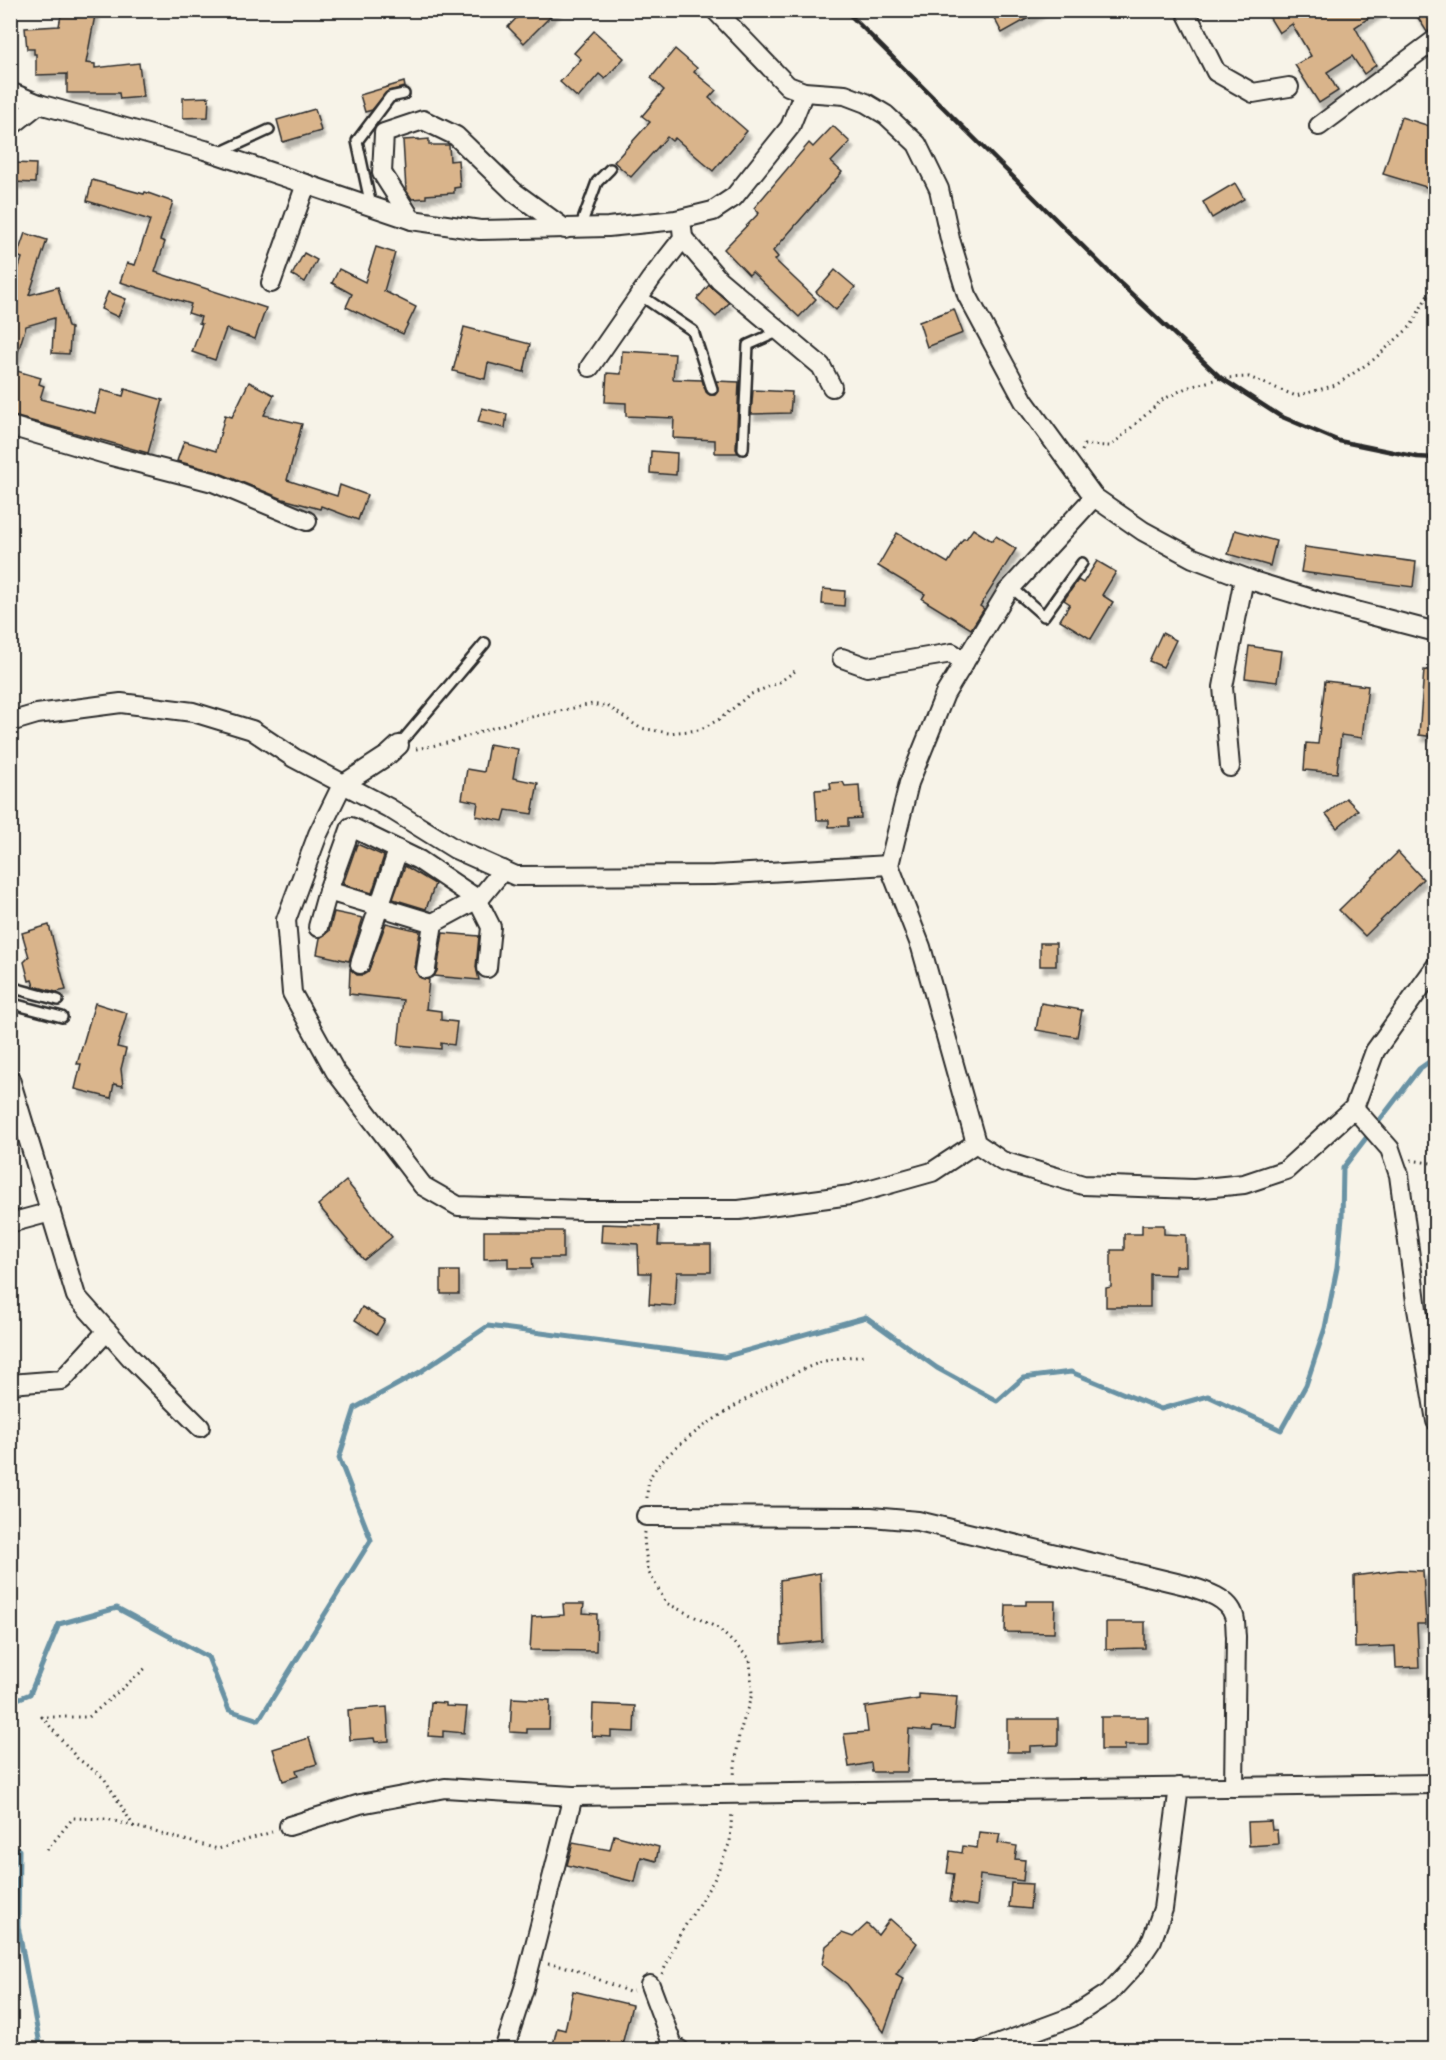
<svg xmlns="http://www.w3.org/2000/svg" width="1446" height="2060" viewBox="0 0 1446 2060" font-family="'Indie Flower',sans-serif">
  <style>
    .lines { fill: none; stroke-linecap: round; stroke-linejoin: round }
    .stream { stroke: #6992a4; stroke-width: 5 }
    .building { fill: #d9b48b; stroke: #2b2b2b; stroke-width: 1.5; filter: url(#shadow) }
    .service-casing { stroke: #2b2b2b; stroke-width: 14 }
    .minor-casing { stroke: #2b2b2b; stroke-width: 22 }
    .path { stroke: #2b2b2b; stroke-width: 3; stroke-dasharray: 1.5 4.5; stroke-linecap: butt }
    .service { stroke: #f7f3e8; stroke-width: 9 }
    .minor { stroke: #f7f3e8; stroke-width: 18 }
    .rail { stroke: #2b2b2b; stroke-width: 4.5 }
  </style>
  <defs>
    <filter id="shadow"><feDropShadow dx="3.5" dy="6" stdDeviation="1.5" flood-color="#0004"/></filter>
  </defs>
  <rect width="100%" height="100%" fill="#f7f3e8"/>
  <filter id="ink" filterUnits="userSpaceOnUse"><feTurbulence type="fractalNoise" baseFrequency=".0167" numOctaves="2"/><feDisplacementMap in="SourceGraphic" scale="12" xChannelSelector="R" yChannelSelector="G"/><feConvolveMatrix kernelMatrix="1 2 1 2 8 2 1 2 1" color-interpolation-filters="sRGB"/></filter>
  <g filter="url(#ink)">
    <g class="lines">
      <g class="stream">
        <path d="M10 1702 30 1694 59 1624 117 1608 208 1657 229 1710 259 1720 371 1540 339 1458 355 1408 420 1372 488 1326 724 1357 866 1317 937 1368 997 1401 1023 1378 1071 1372 1161 1409 1208 1396 1281 1430 1306 1385 1325 1328 1337 1268 1342 1218 1343 1168 1419 1069 1436 1057"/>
        <path d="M10 1846 19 1850 18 1926 41 2050"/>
      </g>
    </g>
    <g class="building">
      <path d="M62 10H96L86 63 95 64V68L139 63 143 97 120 99 119 93H67V74L36 75V54H34V49H27L25 28 59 26Z"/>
      <path d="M524 10H557L524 43 508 27Z"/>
      <path d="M990 10H1043L1002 33Z"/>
      <path d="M1265 10H1381L1355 27 1376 65 1364 74 1352 56 1327 72 1338 91 1319 103 1295 65 1311 56 1292 24 1279 33Z"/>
      <path d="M1413 10H1436V28L1427 32Z"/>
      <path d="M594 31 624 58 605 79 599 74 578 98 560 82 581 59 574 53Z"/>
      <path d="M675 49 697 68 694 72 716 90 709 98 747 131 713 171 675 138 672 141 667 137 631 177 614 162 650 122 642 116 664 90 651 78Z"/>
      <path d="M404 82 405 87 388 91 372 110 365 112 360 95Z"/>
      <path d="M209 97 208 117 183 118V98Z"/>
      <path d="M315 109 321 131 283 142 277 120Z"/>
      <path d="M1401 117 1436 128V190L1383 174Z"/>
      <path d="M833 126 850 142 831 162 842 172 773 251 778 257 775 260 816 299 799 317 752 272 749 275 724 249 759 213 754 208 809 143 813 147Z"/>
      <path d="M419 139V140L429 139V145H449L450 161 458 160 460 187 454 188V193L426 195V198L412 199 406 190 403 140Z"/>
      <path d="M14 163 36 164 35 183 13 182Z"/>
      <path d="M92 180 144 194 145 192 173 202 160 240 165 242 155 272 266 308 255 339 226 329 215 360 192 352 202 324 199 323 201 317 188 313 191 304 120 282 127 263 135 265 150 220 87 201Z"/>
      <path d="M1235 183 1244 199 1212 218 1203 202Z"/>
      <path d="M25 233 47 240 29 295 58 287 68 327 71 328 69 354 52 353 54 318 26 326 14 365 10 364V295L22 258 17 256Z"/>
      <path d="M376 247 395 253 384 291 416 307 403 334 346 307 352 294 332 283 339 269 365 282Z"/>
      <path d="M304 253 317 260 305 282 292 275Z"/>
      <path d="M835 270 855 287 836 310 816 292Z"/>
      <path d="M709 285 729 303 716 317 697 299Z"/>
      <path d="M108 292 126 299 118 317 101 309Z"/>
      <path d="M954 309 963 333 927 347 919 322Z"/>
      <path d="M464 327 530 344 524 372 488 363 485 379 453 371Z"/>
      <path d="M622 351 675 354 673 379 702 380 706 392 710 395H715L718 391 716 381 739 382 736 449 738 453H715V440L673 438 674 418 626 416V403L605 402 607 373 621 374Z"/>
      <path d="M10 369 41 378 39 384 44 386 40 399 95 413 101 390 123 396 125 389 163 400 148 453 10 415Z"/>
      <path d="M249 382 274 395 264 415 302 424 287 480 337 496 340 485 367 495 358 520 321 506 320 509 283 499 217 472 177 461 184 441 216 451 225 415 232 417Z"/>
      <path d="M753 390 792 392 790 413 751 414Z"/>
      <path d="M482 408 507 414 505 428 478 422Z"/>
      <path d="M651 451 677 453 676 475 650 473Z"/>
      <path d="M973 529 992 541 996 536 1016 549 980 606 984 609 971 629 922 599 925 594 878 566 897 533 948 563 963 539H966Z"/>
      <path d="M1235 530 1276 541 1270 566 1228 554Z"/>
      <path d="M1305 547 1416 562 1413 587 1301 572Z"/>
      <path d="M1097 561 1116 572 1102 595 1113 602 1091 639 1060 620 1070 604 1064 600 1078 580 1083 583Z"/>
      <path d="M823 589 845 591 844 606 822 604Z"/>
      <path d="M1162 633 1176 640 1163 667 1149 661Z"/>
      <path d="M1249 646 1281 651 1277 682 1245 678Z"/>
      <path d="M1424 670 1436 671V737L1419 735Z"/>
      <path d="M1325 681 1368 686 1362 738 1341 735 1337 773 1304 770 1306 743 1318 744Z"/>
      <path d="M489 744 518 749 513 778 538 783 532 814 506 810 503 821 476 816 478 802 462 799 467 769 484 772Z"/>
      <path d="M843 782 845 786 859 785 861 818 848 819V826L829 827V820H817L815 790 831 789 830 783Z"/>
      <path d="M1346 798 1358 810 1337 828 1326 814Z"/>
      <path d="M357 844 384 856 372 893 343 884Z"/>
      <path d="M1398 852 1423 879 1365 936 1339 910Z"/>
      <path d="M405 866 435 884 426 909 393 899Z"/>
      <path d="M334 912 363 918 349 961 317 954 320 938 329 931Z"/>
      <path d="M386 923 420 931 415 968 419 977 429 980 426 1009 441 1011V1020L457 1022 454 1045 441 1043V1049L398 1045 403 1000 349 994 350 969 357 975H363L368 972Z"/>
      <path d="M49 925 66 990 56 992 34 986 32 980 29 981 24 962 29 957 22 933Z"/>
      <path d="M443 933 479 936 476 967 479 980 434 976 437 971Z"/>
      <rect x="1040" y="943" width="16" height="23"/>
      <path d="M95 1003 127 1013 117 1047 126 1049 121 1069 123 1086 114 1084 111 1098 75 1089 81 1064H77Z"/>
      <path d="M1041 1003 1082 1010 1077 1037 1036 1030Z"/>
      <path d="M346 1181 392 1237 364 1260 318 1205Z"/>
      <path d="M602 1224 659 1226 658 1245H711V1272H677L675 1306 649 1304 651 1273H639L638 1244 601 1242Z"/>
      <path d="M1142 1225H1164V1234L1186 1235V1266H1175V1275L1150 1274V1307H1106V1288L1111 1287V1250H1124V1234H1142Z"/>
      <path d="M484 1231H563V1258H532L533 1268H508V1258L484 1259Z"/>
      <rect x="441" y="1271" width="18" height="23"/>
      <path d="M362 1307 385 1320 377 1334 355 1320Z"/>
      <path d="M1399 1570 1423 1571 1426 1624H1417L1419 1667 1396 1668 1395 1646 1355 1648 1354 1576Z"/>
      <path d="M820 1573 822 1641 781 1645 780 1580Z"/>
      <path d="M1026 1601H1055L1054 1633 1005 1632 1006 1605H1026Z"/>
      <path d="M563 1604H584L583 1613 597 1614 596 1651 530 1650 532 1617 564 1615Z"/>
      <path d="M1106 1622H1145V1648L1106 1649Z"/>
      <path d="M919 1694 957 1697 954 1729 933 1727 932 1731 909 1729 907 1772H872L871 1763 849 1767 844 1734 868 1732 865 1707 919 1699Z"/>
      <path d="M512 1698 550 1700 549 1729H527V1733L510 1732Z"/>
      <path d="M431 1702 446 1703V1706L467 1707 464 1733 443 1731V1737L428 1736Z"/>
      <path d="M593 1704 635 1706 634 1732 611 1731V1737L592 1736Z"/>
      <path d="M387 1707 389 1741 375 1742 374 1738 350 1740 348 1710Z"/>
      <path d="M1101 1717H1148V1745H1125V1750H1101Z"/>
      <path d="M1007 1719H1058V1745L1030 1746V1752H1007Z"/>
      <path d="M309 1738 317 1764 296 1770 298 1776 283 1781 273 1749Z"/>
      <path d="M1271 1821 1272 1830H1277L1278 1844 1249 1846 1248 1822Z"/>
      <path d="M979 1832 1000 1834 998 1843 1017 1846 1015 1859 1025 1860 1023 1881 980 1875 977 1906 950 1902 954 1874 947 1873 950 1851 962 1853 963 1846 977 1848Z"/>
      <path d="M614 1835 659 1847 656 1861 641 1857 635 1882 567 1865 573 1843 610 1850Z"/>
      <path d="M1011 1883 1032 1884 1030 1909 1009 1907Z"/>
      <path d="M890 1919 917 1943 896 1974 903 1978 884 2032 847 1984 822 1965 826 1946 842 1933 853 1937 867 1924 878 1935Z"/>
      <path d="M573 1991 632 2005 621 2049H552L557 2028 565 2030Z"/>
    </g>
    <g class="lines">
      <defs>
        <g id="service">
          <path d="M219 153 269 130"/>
          <path d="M371 206 357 141 390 97 404 94"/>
          <path d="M580 228 597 182 610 169"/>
          <path d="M640 295 693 331 712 389"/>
          <path d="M743 449 748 345 780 331"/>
          <path d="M1011 587 1044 616 1082 563"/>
          <path d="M399 745 485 643"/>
          <path d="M10 987 58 1000"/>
          <path d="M10 1008 17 1005 62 1017"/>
        </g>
        <g id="minor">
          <path d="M715 10 788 86 804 92 845 95 866 103 886 115 917 144 939 189 950 239 967 295 1024 401 1094 497 1143 531 1193 558 1253 581 1325 603 1436 632"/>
          <path d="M1185 10 1216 72 1253 93 1289 87"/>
          <path d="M10 92 39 104 205 150 412 220 480 230 608 227 676 220 713 211 734 197 790 127 804 92"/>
          <path d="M1319 126 1436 39"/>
          <path d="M10 127 39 104"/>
          <path d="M412 220 382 173 384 133 423 120 456 136 514 192 565 229"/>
          <path d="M683 238 719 280 821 366 832 387"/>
          <path d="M271 283 306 184"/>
          <path d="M590 367 651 279 683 238 682 228"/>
          <path d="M10 426 112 456 213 482 307 521"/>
          <path d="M1094 497 1007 592 945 694 909 783 889 865 921 947 976 1143 1002 1161 1083 1185 1194 1189 1244 1184 1286 1170 1354 1108 1375 1051 1436 966"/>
          <path d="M842 658 867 667 952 653 964 663"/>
          <path d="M10 722 37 714 121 703 193 712 252 730 294 758 389 808 455 849 516 876 714 875 889 865"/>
          <path d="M399 745 388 755 342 785 318 834 286 920 292 993 335 1071 423 1186 458 1206 583 1210H739L850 1195 932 1172 976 1143"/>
          <path d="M1230 767 1223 687 1244 578"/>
          <path d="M328 891 433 923 481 897 503 870"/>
          <path d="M318 927 328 891 351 827 419 860 477 899 491 927 487 968"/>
          <path d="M360 964 398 850"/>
          <path d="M426 969 433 923"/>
          <path d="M10 1079 76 1296 131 1358 200 1427"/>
          <path d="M1354 1108 1390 1149 1399 1175 1417 1309 1436 1421"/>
          <path d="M10 1223 51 1212"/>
          <path d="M10 1384 62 1380 107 1331"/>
          <path d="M646 1516 871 1517 918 1521 1185 1585C1201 1590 1229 1597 1234 1616 1236 1622 1235 1630 1236 1636L1234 1787"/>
          <path d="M289 1826 360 1804 445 1788 573 1796 1436 1784"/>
          <path d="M650 1985 673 2046 680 2050"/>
          <path d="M504 2050 524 1988 573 1796"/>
          <path d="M983 2050 1072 2017 1109 1993 1136 1964 1152 1940 1163 1909 1179 1787"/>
        </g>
      </defs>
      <use href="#service" class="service-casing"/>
      <use href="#minor" class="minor-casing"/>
      <g class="path">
        <path d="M1082 451 1084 445 1111 446 1162 400 1186 388 1221 378 1249 377 1296 396 1336 385 1373 360 1411 326 1436 280"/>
        <path d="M416 749 447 743 517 720 592 704 609 707 640 728 669 733 699 730 720 719 749 695 778 683 798 669"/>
        <path d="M1411 1160 1436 1164"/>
        <path d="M647 1498C647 1492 648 1482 651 1476 670 1439 779 1377 819 1363 832 1358 850 1357 864 1355"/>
        <path d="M645 1532 644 1540 648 1571 666 1603 718 1628 750 1659 752 1694 739 1735 734 1775"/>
        <path d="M134 1827 104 1778 77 1758 42 1717H89L147 1667"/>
        <path d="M47 1850 73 1818 107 1819 218 1849 272 1832"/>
        <path d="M548 1964 571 1968 629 1992 633 1991"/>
        <path d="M662 1974 680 1934 714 1880 730 1842 732 1811"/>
      </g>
      <use href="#service" class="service"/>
      <use href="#minor" class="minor"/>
      <path class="rail" d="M845 10 1121 284 1221 378 1280 416 1339 441 1417 457 1436 458"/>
    </g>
  </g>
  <rect width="1446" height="2060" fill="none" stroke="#f7f3e8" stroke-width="36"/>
  <rect x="18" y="18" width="1410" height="2024" fill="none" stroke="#2b2b2b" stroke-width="2" filter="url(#ink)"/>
</svg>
